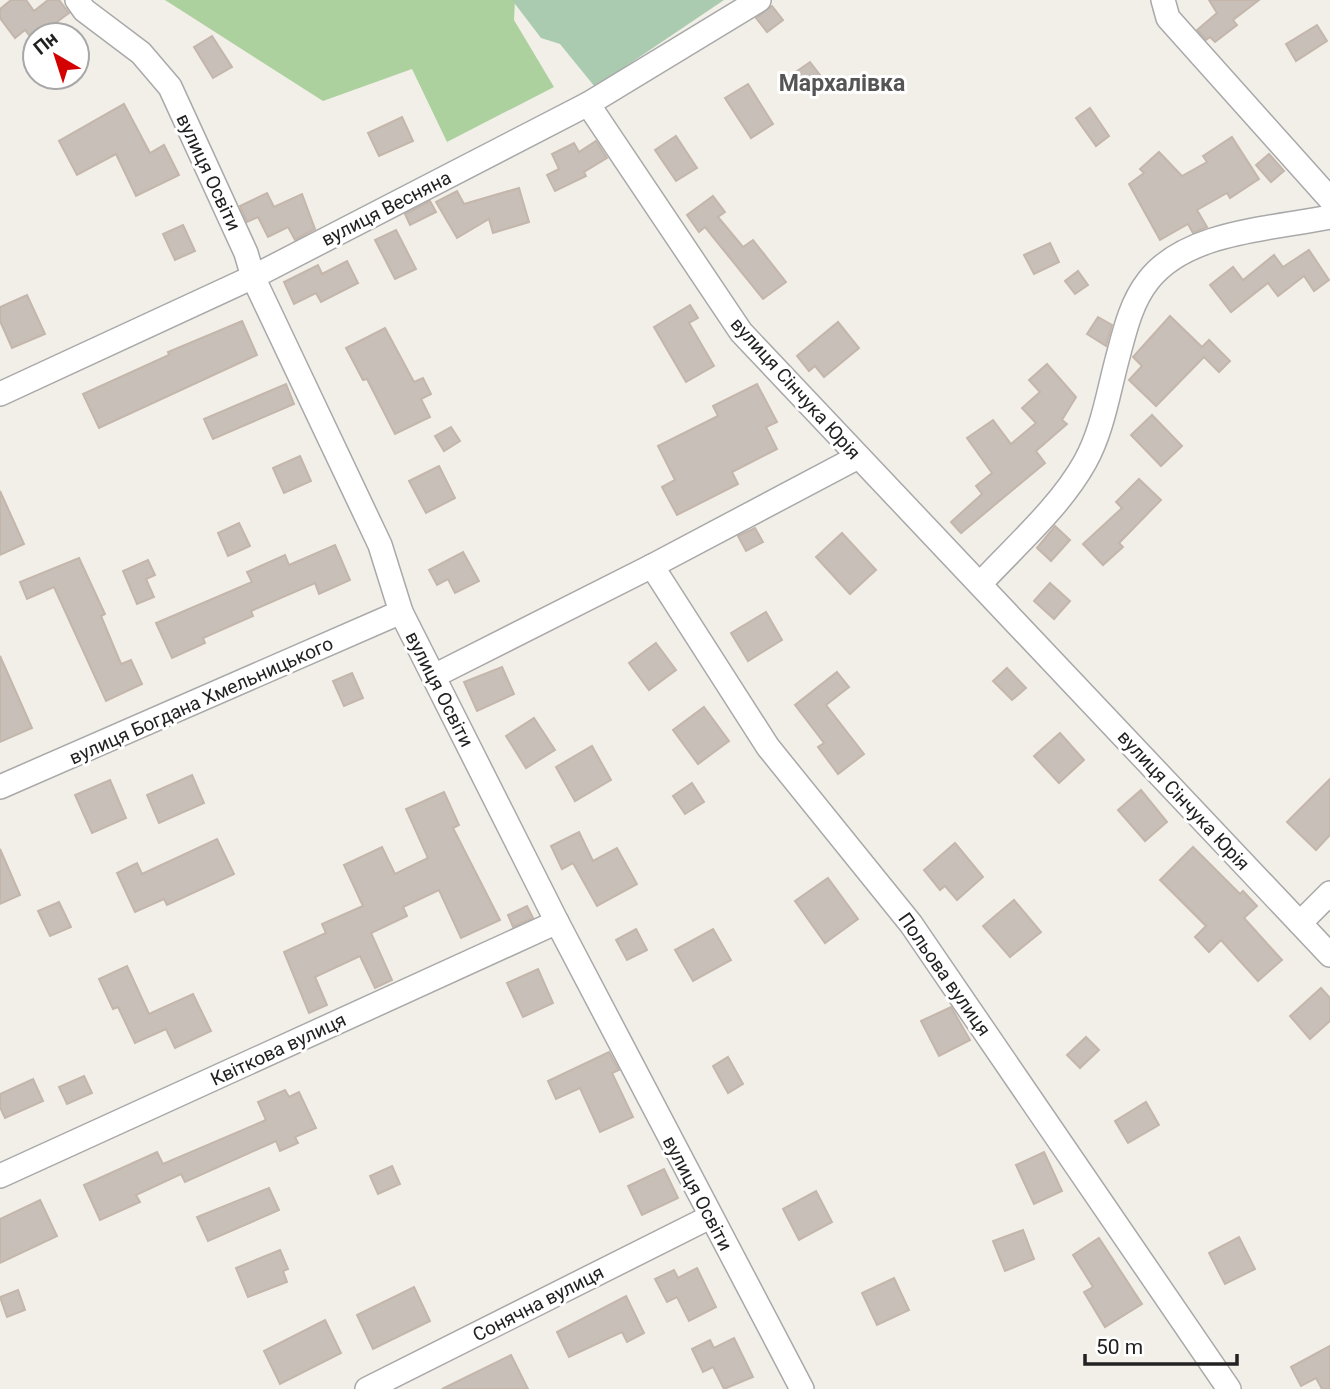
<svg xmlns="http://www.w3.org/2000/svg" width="1330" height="1389" viewBox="0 0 1330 1389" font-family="Roboto,sans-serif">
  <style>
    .forest { fill: #add19e }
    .cemetery { fill: #aacbaf }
    .building { fill: #c7bfb8; stroke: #c4b6ab; stroke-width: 2 }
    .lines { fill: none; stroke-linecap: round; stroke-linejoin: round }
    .minor-casing { stroke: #a9a9a9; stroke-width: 26 }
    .minor { stroke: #fff; stroke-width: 23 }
    .labels { text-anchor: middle; stroke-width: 6; stroke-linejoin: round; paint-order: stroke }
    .street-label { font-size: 19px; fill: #222; stroke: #fff }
    .quarter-label { font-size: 23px; font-weight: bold; fill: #555; stroke: #fff }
  </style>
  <rect width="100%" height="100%" fill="#f2efe9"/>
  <path class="forest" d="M165 0H515L514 20 554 87 447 142 412 69 323 101Z"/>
  <path class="cemetery" d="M512 0H724L595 87 560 44 541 38Z"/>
  <g class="building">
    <path d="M11 0H26L34 11 48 0H59L69 13 39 35H35L33 40 25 30 15 38 0 18V9Z"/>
    <path d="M1209 0H1259L1233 20 1237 25 1215 42 1210 37 1206 40 1197 30 1217 13Z"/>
    <path d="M772 6 783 20 767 32 756 18Z"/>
    <path d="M1317 25 1327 41 1296 61 1286 44Z"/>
    <path d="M212 36 232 67 213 78 194 47Z"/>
    <path d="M810 62 820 75 801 90 790 76Z"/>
    <path d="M748 84 773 124 751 138 725 98Z"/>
    <path d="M124 104 150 153 164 145 179 175 136 196 116 154 77 175 59 141Z"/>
    <path d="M1090 108 1109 136 1096 146 1076 118Z"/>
    <path d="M402 117 413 141 379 156 368 133Z"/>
    <path d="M676 136 697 168 676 181 655 150Z"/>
    <path d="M1232 137 1259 179 1230 198 1227 193 1197 210 1207 227 1193 233 1188 224 1160 240 1129 184 1144 173 1140 169 1159 152 1182 176 1207 162 1203 156Z"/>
    <path d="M596 141 607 158 584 172 586 176 555 191 547 175 559 169 552 154 574 143 579 152Z"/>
    <path d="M1269 154 1284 171 1271 182 1256 165Z"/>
    <path d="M519 188 529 222 493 233 489 219 457 238 436 202 457 191 464 204Z"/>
    <path d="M267 193 274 207 302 194 315 229 295 240 288 227 268 237 258 217 247 222 240 206Z"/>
    <path d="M713 196 725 212 718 217 743 247 753 240 786 282 763 299 705 227 699 232 687 215Z"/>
    <path d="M430 201 436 212 410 225 405 214Z"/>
    <path d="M183 225 195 251 175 260 163 234Z"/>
    <path d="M396 230 416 269 395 279 375 240Z"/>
    <path d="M1050 243 1059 262 1034 274 1024 255Z"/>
    <path d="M1309 250 1329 280 1314 291 1304 276 1278 296 1268 283 1231 312 1210 285 1233 267 1243 280 1274 255 1283 267Z"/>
    <path d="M347 261 358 283 321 302 316 293 294 304 284 282 318 265 322 274Z"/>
    <path d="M1078 271 1088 285 1075 294 1065 281Z"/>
    <path d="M27 295 45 334 12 348 0 321V307Z"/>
    <path d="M690 305 698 318 689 323 714 366 686 382 654 327Z"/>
    <path d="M1170 316 1202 347 1209 340 1230 361 1219 372 1204 357 1156 406 1129 380 1142 366 1133 357Z"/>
    <path d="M1098 317 1112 325 1106 346 1087 334Z"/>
    <path d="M242 321 257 355 99 428 83 394 169 355 168 352Z"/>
    <path d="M838 322 859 348 824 377 815 366 809 371 797 356Z"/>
    <path d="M385 328 414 382 423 378 431 394 421 399 430 417 395 434 367 379 363 380 346 348Z"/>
    <path d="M1047 364 1076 397 1062 420 1067 424 1036 451 1045 463 961 533 951 522 982 494 976 486 992 473 967 438 993 420 1011 444 1036 423 1022 408 1040 392 1029 380Z"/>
    <path d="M286 384 294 404 213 439 204 419Z"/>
    <path d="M757 384 777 422 766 427 777 449 732 472 738 484 677 515 662 487 675 480 658 446 718 416 713 406Z"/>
    <path d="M1152 415 1182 446 1161 466 1131 435Z"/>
    <path d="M451 427 460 441 444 451 435 436Z"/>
    <path d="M300 456 311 481 284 493 273 468Z"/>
    <path d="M439 466 455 498 426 513 409 481Z"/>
    <path d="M1139 479 1161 500 1119 543 1123 547 1103 565 1083 544 1122 508 1116 502Z"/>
    <path d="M0 491 24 544 0 555Z"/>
    <path d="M239 523 250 546 228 556 218 533Z"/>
    <path d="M1055 526 1070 540 1051 561 1037 548Z"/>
    <path d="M755 528 763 542 746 551 738 536Z"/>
    <path d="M842 533 876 570 850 594 816 557Z"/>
    <path d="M335 545 350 580 319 594 315 583 251 611 253 616 203 638 205 643 172 658 156 623 252 582 247 572 285 555 289 565Z"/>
    <path d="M463 552 479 581 455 593 448 579 437 585 429 570Z"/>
    <path d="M79 558 105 614 101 616 121 664 131 660 142 684 106 701 54 587 27 599 20 582Z"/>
    <path d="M148 560 155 575 146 579 154 597 137 604 123 571Z"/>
    <path d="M1050 583 1070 601 1054 619 1034 601Z"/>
    <path d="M766 612 782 640 748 661 731 633Z"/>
    <path d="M656 643 676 670 649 690 629 663Z"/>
    <path d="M0 656 32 728 0 742Z"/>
    <path d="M502 667 514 694 477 711 464 682Z"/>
    <path d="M1007 668 1026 688 1012 700 993 681Z"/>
    <path d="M837 672 849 687 826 705 864 754 838 774 818 747 824 743 795 705Z"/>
    <path d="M352 673 363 698 344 706 333 681Z"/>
    <path d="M704 707 729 741 698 764 673 730Z"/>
    <path d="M534 718 555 750 526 768 506 736Z"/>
    <path d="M1060 733 1084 760 1059 783 1034 756Z"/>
    <path d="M592 746 611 780 575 801 556 767Z"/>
    <path d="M192 775 204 803 159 823 147 795Z"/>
    <path d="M1330 779V835L1316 850 1287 822Z"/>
    <path d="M110 780 126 818 92 833 75 795Z"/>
    <path d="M692 783 704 802 685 814 673 796Z"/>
    <path d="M1141 790 1167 822 1145 841 1118 810Z"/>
    <path d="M444 792 459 825 453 828 500 920 461 938 439 890 403 907 407 916 371 933 392 980 375 988 360 956 315 977 327 1005 309 1013 284 952 326 933 322 924 363 906 344 865 382 847 395 874 428 858 406 809Z"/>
    <path d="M579 832 593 861 617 848 637 884 597 906 573 863 562 869 551 846Z"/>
    <path d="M217 839 234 874 167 905 164 899 135 912 117 873 137 863 142 874Z"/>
    <path d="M955 843 983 877 957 900 945 886 940 890 924 870Z"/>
    <path d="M1193 847 1240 894 1243 891 1257 906 1244 918 1282 960 1258 981 1221 940 1209 952 1195 937 1206 926 1160 880Z"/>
    <path d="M0 849 20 895 0 904Z"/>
    <path d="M828 878 858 919 825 943 795 901Z"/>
    <path d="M1014 900 1041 932 1010 957 983 926Z"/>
    <path d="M59 902 71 927 50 936 38 911Z"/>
    <path d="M527 906 533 918 513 927 508 915Z"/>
    <path d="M636 929 647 950 627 960 616 940Z"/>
    <path d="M713 929 731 960 693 981 675 950Z"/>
    <path d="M127 966 149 1014 193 994 211 1031 175 1048 166 1029 135 1043 118 1007 113 1009 99 979Z"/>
    <path d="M538 969 553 1003 523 1017 507 983Z"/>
    <path d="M1321 988 1330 998V1021L1310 1039 1290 1016Z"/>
    <path d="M951 1007 970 1040 939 1056 921 1021Z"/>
    <path d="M1086 1037 1099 1050 1080 1068 1067 1055Z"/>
    <path d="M609 1052 619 1070 612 1073 633 1117 600 1132 580 1088 556 1099 548 1081Z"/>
    <path d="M728 1057 743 1084 728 1093 713 1066Z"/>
    <path d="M84 1076 92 1093 67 1104 59 1087Z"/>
    <path d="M33 1079 43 1101 5 1118 0 1107V1094Z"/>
    <path d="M285 1090 289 1097 299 1092 316 1128 295 1137 298 1143 280 1151 276 1141 185 1182 181 1174 136 1195 140 1202 100 1220 84 1185 157 1152 163 1164 266 1120 258 1102Z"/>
    <path d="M1146 1102 1159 1125 1128 1143 1115 1121Z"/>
    <path d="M1044 1152 1062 1191 1034 1204 1016 1165Z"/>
    <path d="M392 1166 400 1184 378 1194 370 1176Z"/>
    <path d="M664 1169 678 1198 642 1215 628 1186Z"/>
    <path d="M269 1188 279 1210 208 1241 197 1217Z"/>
    <path d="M816 1191 832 1222 799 1240 783 1209Z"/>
    <path d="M40 1200 57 1236 0 1263V1219Z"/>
    <path d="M1023 1230 1034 1259 1005 1271 993 1241Z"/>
    <path d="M1239 1237 1255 1269 1225 1284 1209 1253Z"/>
    <path d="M1099 1238 1142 1304 1105 1327 1084 1292 1093 1287 1073 1255Z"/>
    <path d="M280 1250 288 1269 283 1271 287 1282 248 1297 236 1268Z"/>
    <path d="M697 1268 716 1307 689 1321 677 1297 667 1302 655 1279 674 1270 678 1278Z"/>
    <path d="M894 1278 909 1310 877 1325 862 1293Z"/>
    <path d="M414 1287 430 1321 373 1349 357 1315Z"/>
    <path d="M18 1290 25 1310 7 1317 0 1297Z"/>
    <path d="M626 1296 644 1333 627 1342 622 1332 569 1357 557 1332Z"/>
    <path d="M325 1320 341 1353 280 1384 264 1351Z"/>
    <path d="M734 1338 753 1377 724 1389 713 1367 703 1372 692 1349 710 1340 714 1348Z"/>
    <path d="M1330 1346V1389H1322L1316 1378 1301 1386 1291 1367Z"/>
    <path d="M511 1355 528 1389H442Z"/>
  </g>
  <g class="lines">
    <defs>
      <g id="minor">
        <path d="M77 0 84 10 141 53 170 87 246 253 253 277 380 545 401 612 557 922 802 1389"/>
        <path d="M1163 0 1168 18 1330 199"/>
        <path d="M588 104 741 332 1330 955"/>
        <path d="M0 394 253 277 588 104 759 0"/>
        <path d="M652 566 768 747 911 924 1229 1389"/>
        <path d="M980 584C1015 546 1060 507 1085 462 1102 432 1108 394 1117 360 1124 334 1130 304 1148 281 1186 231 1272 229 1330 217"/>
        <path d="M434 676 652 566 858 457"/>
        <path d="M0 787 401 612"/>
        <path d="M1300 923 1330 893"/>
        <path d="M0 1176 557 922"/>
        <path d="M367 1389 710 1217"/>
      </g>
    </defs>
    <use href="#minor" class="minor-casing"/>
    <use href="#minor" class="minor"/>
  </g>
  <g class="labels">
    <g class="street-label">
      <text transform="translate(209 172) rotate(65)" y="7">вулиця Освіти</text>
      <text transform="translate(386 208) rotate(-27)" y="7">вулиця Весняна</text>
      <text transform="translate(796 388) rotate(48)" y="7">вулиця Сінчука Юрія</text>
      <text transform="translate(440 689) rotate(63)" y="7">вулиця Освіти</text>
      <text transform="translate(201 700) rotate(-24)" y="7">вулиця Богдана Хмельницького</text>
      <text transform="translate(1184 800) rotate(47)" y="7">вулиця Сінчука Юрія</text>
      <text transform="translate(945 974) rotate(55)" y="7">Польова вулиця</text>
      <text transform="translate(278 1049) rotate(-25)" y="7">Квіткова вулиця</text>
      <text transform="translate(698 1193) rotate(62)" y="7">вулиця Освіти</text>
      <text transform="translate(538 1303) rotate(-27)" y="7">Сонячна вулиця</text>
    </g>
    <g class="quarter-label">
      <text x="842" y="91">Мархалівка</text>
    </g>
  </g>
  <g transform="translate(56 56) rotate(321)"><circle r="33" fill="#ffffff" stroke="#a7a7a7" stroke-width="2"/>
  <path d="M0-5L12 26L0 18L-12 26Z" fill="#d40000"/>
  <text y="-10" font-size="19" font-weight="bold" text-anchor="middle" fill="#222222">Пн</text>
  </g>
  <path d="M1085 1354v10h152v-10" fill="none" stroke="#222222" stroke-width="3.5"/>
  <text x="1096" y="1354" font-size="21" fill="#222222" stroke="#ffffff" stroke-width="5" paint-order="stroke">50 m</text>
</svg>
